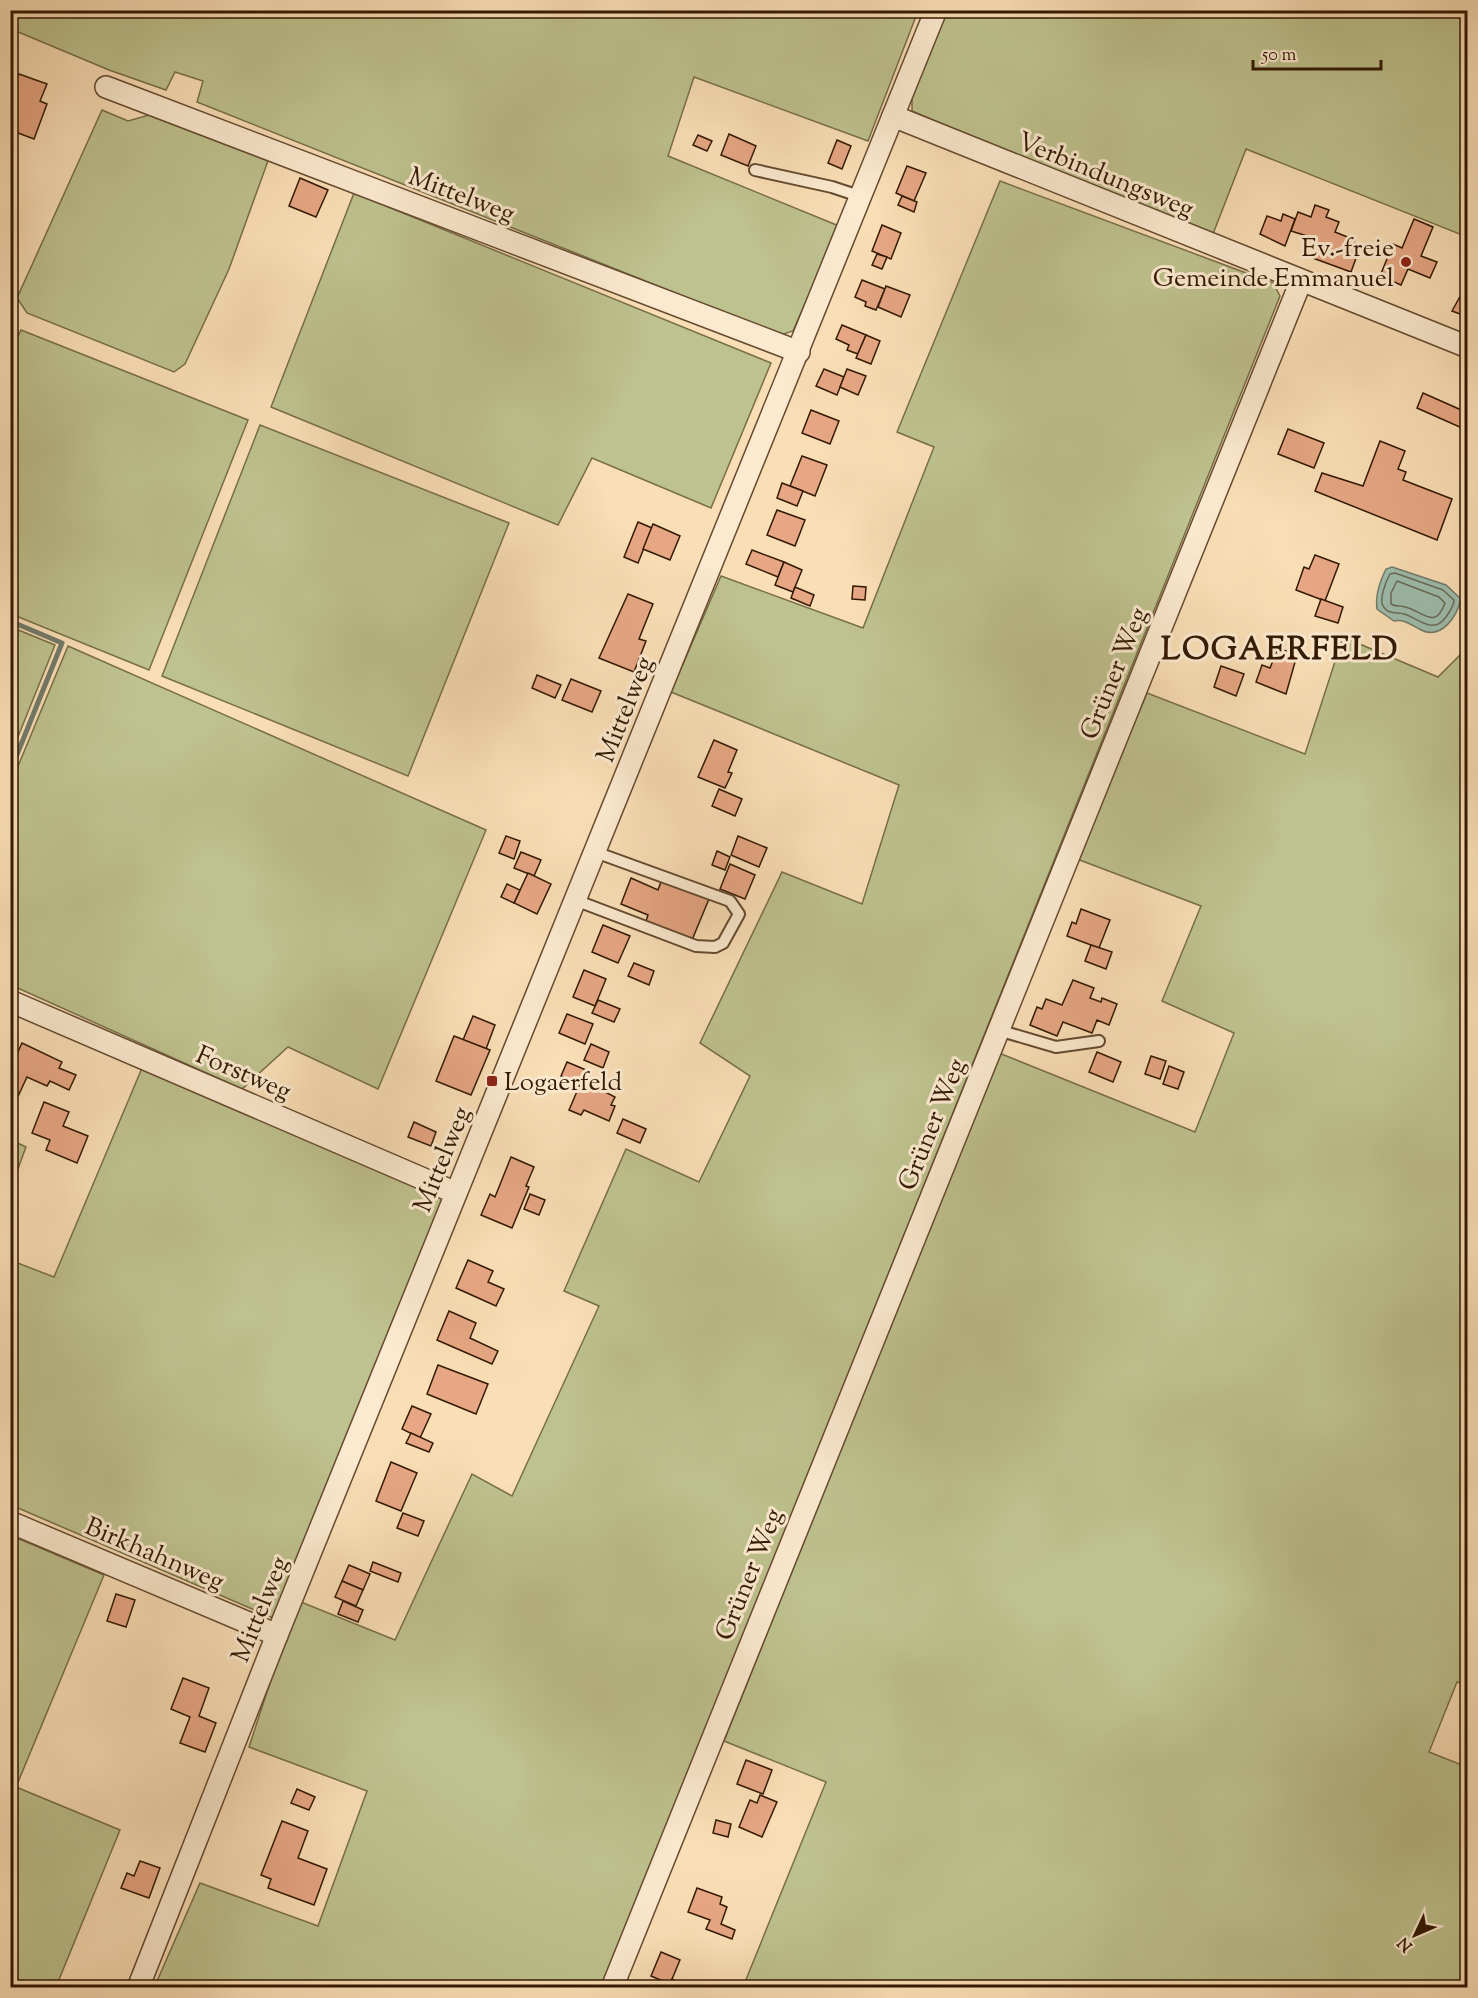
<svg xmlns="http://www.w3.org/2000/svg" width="1478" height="1998" viewBox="0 0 1478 1998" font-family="'Sorts Mill Goudy',serif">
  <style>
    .green { fill: #bec28e; stroke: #786e48; stroke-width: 1.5 }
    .water { fill: #9ebdae; stroke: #737b6a; stroke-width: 1.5 }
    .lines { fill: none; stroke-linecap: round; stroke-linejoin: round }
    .shore { stroke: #686b58; stroke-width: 1.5 }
    .stream { stroke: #737b6a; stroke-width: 5 }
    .building { fill: #e7a784; stroke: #331903; stroke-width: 1.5 }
    .service-casing { stroke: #654a30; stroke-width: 14 }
    .minor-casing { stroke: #654a30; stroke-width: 24 }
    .service { stroke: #fcead0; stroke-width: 10 }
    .minor { stroke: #fcead0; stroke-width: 21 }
    .poi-dot { fill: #8f2418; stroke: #fcead0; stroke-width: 2 }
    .labels { text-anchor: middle; stroke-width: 6; stroke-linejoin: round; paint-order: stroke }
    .street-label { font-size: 26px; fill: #331903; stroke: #fcead0 }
    .poi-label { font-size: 26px; fill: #331903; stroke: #fcead0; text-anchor: end }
    .district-label { font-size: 32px; font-weight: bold; letter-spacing: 1.5px; fill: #331903; stroke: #fcead0 }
  </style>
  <rect width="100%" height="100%" fill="#fadfb6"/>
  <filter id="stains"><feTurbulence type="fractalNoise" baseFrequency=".00333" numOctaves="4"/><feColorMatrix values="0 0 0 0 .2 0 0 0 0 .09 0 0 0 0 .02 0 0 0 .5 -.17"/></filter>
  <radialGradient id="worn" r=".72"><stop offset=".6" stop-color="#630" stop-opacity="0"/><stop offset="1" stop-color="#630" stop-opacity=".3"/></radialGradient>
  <g class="green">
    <path d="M10 11H918L868 141 694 77 668 156 839 226 793 331 781 335 197 102 203 81 175 72 166 90 109 70 11 29Z"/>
    <path d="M946 11H1467V237L1246 149 1211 239 912 111V95Z"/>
    <path d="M102 110 128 121 160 112 269 158 229 269 185 364 174 372 27 313 17 298Z"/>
    <path d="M1000 181 1273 283 1280 296 603 1987 154 1988 200 1883 318 1926 367 1791 249 1747 280 1652 301 1602 395 1640 472 1474 512 1496 599 1306 564 1291 626 1149 699 1182 750 1076 700 1043 782 872 862 904 899 785 671 692 721 576 863 628 934 447 897 432Z"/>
    <path d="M354 193 771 363 711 508 592 458 558 525 271 407Z"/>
    <path d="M21 330 248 420 149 670 11 614 10 354Z"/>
    <path d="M260 425 509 523 408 776 162 676Z"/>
    <path d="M11 627 55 645 11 754Z"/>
    <path d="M1343 637 1438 677 1467 648 1468 1685 1457 1682 1429 1752 1467 1767V1987H743L826 1782 724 1741 999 1053 1195 1132 1234 1033 1162 1001 1201 906 1077 859 1147 693 1305 754Z"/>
    <path d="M68 646 486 830 378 1089 288 1047 242 1089 11 985V783Z"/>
    <path d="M142 1068 445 1200 273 1618 11 1505 10 1260 54 1277Z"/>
    <path d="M11 1140 26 1147 11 1188Z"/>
    <path d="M10 1535 104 1575 16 1787 120 1830 56 1987H11Z"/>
  </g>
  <path class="water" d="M1392 567 1446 585 1461 599C1457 616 1442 640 1421 630 1411 625 1405 619 1394 621L1377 609C1375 595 1380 581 1386 569Z"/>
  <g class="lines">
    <g class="shore">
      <path d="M1395 573 1443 590 1454 600C1454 606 1450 611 1446 617 1433 635 1420 619 1404 614 1397 612 1388 615 1383 606 1379 599 1386 581 1390 574Z"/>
      <path d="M1397 581 1439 597 1445 603C1435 631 1423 611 1405 607 1400 605 1396 607 1391 604V593Z"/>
    </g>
    <path class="stream" d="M10 621 62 643 10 772"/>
  </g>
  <g class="building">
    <path d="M19 74 47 84 40 101 47 104 34 139 10 130V93Z"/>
    <path d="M729 134 756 146 748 166 721 155Z"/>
    <path d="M698 135 712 141 707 151 693 145Z"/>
    <path d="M837 140 851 146 842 169 828 163Z"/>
    <path d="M907 166 926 173 914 201 896 193Z"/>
    <path d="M300 178 328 190 316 217 289 206Z"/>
    <path d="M902 196 917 202 914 212 898 205Z"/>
    <path d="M1315 205 1329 210 1326 217 1339 222 1335 232 1355 240 1352 247 1359 250 1351 272 1310 257 1317 239 1291 231 1298 212 1311 217Z"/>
    <path d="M1283 214 1295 219 1285 246 1260 234 1267 216 1281 221Z"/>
    <path d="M1414 219 1433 227 1421 256 1437 262 1430 278 1408 269 1401 285 1380 276 1393 244 1402 248Z"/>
    <path d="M882 225 901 233 891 259 872 251Z"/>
    <path d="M877 254 887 257 882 269 872 265Z"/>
    <path d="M862 280 885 289 876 310 865 306 866 302 855 297Z"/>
    <path d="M1468 282V317L1452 311Z"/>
    <path d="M886 286 910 295 901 317 878 307Z"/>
    <path d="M842 325 866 335 858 354 847 350 849 345 836 339Z"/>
    <path d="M866 335 880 341 871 364 856 358Z"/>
    <path d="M824 369 844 377 837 395 816 386Z"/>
    <path d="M847 369 866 376 858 395 840 387Z"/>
    <path d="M1423 393 1468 413 1462 428 1417 408Z"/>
    <path d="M811 410 839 421 830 444 802 433Z"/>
    <path d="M1288 429 1324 443 1314 468 1278 454Z"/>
    <path d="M1380 441 1405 451 1398 469 1406 472 1403 480 1452 499 1437 540 1315 491 1322 473 1363 486Z"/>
    <path d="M802 456 827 465 815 496 790 486Z"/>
    <path d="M782 483 803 491 797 506 777 498Z"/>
    <path d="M777 510 805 520 795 546 767 535Z"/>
    <path d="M638 522 652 528 638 563 624 557Z"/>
    <path d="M653 524 680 536 670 560 643 549Z"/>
    <path d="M752 550 784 562 778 577 746 564Z"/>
    <path d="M1315 555 1339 564 1325 601 1296 590 1304 567 1309 569Z"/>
    <path d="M784 562 802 570 793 592 775 585Z"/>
    <path d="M853 586 866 587 865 600 852 599Z"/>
    <path d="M795 587 814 595 810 606 791 598Z"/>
    <path d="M628 594 653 604 639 639 646 641 634 672 599 658Z"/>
    <path d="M1321 599 1343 607 1338 623 1315 616Z"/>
    <path d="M1278 648 1297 655 1286 694 1256 682 1262 665 1270 668Z"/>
    <path d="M1221 666 1244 674 1236 696 1214 687Z"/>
    <path d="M537 675 561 685 555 698 532 688Z"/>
    <path d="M571 679 601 691 592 712 562 700Z"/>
    <path d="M714 740 737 750 728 772 732 773 725 788 698 777Z"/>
    <path d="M719 789 742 799 735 816 712 806Z"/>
    <path d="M506 836 520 841 514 859 499 853Z"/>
    <path d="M738 836 767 848 759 867 731 855Z"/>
    <path d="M717 851 730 857 725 870 712 865Z"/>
    <path d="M521 852 541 860 534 876 514 868Z"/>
    <path d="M730 864 755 875 745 899 720 889Z"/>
    <path d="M528 873 551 884 537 914 514 903Z"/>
    <path d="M631 878 658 890 662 879 709 899 692 940 646 921 648 915 621 904Z"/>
    <path d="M507 884 520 890 514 903 501 897Z"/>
    <path d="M1081 909 1110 920 1099 948 1067 936 1072 922 1076 924Z"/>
    <path d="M603 925 630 936 618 963 592 952Z"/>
    <path d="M1091 945 1112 952 1106 969 1085 961Z"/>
    <path d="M634 963 654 971 649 985 628 976Z"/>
    <path d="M584 970 606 979 595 1006 573 997Z"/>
    <path d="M1073 980 1094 988 1090 998 1101 1002 1102 998 1117 1004 1109 1025 1097 1020 1092 1033 1063 1022 1057 1036 1030 1025 1037 1007 1042 1009 1046 999 1062 1005Z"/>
    <path d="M598 1000 620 1009 614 1022 592 1013Z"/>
    <path d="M567 1014 593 1024 585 1044 559 1033Z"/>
    <path d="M473 1016 495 1025 486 1049 463 1040Z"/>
    <path d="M454 1036 490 1050 471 1095 436 1081Z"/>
    <path d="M22 1043 62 1062 59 1068 76 1075 69 1090 50 1081 47 1086 27 1077 14 1105 10 1103V1069Z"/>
    <path d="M591 1044 609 1052 603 1068 584 1060Z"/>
    <path d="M1097 1052 1121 1062 1113 1082 1089 1072Z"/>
    <path d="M1151 1056 1166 1061 1160 1079 1145 1074Z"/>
    <path d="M567 1062 586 1070 580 1084 561 1076Z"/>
    <path d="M1169 1066 1184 1072 1178 1089 1163 1084Z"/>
    <path d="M584 1075 608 1085 605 1092 615 1097 611 1105 615 1106 609 1121 584 1110 581 1115 569 1110Z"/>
    <path d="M44 1102 69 1112 63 1126 88 1136 77 1163 46 1150 50 1140 32 1133Z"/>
    <path d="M623 1119 646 1129 640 1143 617 1133Z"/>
    <path d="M414 1122 436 1132 431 1146 408 1137Z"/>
    <path d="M511 1157 534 1167 526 1186 529 1187 512 1228 481 1215 490 1194 495 1197Z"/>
    <path d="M530 1194 545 1200 539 1215 524 1209Z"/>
    <path d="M468 1260 493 1271 488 1282 504 1289 496 1306 456 1288Z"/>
    <path d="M449 1311 476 1323 470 1338 498 1351 492 1364 437 1340Z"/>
    <path d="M438 1365 488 1384 476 1414 427 1394Z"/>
    <path d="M412 1406 431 1414 420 1438 402 1429Z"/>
    <path d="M411 1433 433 1443 429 1452 406 1443Z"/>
    <path d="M391 1462 417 1473 401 1511 376 1501Z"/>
    <path d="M403 1513 424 1521 418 1536 397 1528Z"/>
    <path d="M373 1562 401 1573 398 1582 370 1571Z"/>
    <path d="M349 1565 370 1574 363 1590 342 1581Z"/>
    <path d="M342 1581 363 1590 356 1606 335 1597Z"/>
    <path d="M116 1594 135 1600 126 1627 107 1621Z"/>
    <path d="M343 1601 363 1610 358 1622 338 1614Z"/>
    <path d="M183 1678 209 1688 199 1716 216 1723 205 1752 180 1743 190 1717 171 1709Z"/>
    <path d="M746 1760 772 1770 763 1794 737 1784Z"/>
    <path d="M297 1789 315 1797 309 1810 291 1803Z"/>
    <path d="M760 1795 777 1802 762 1837 739 1827 750 1800 757 1803Z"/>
    <path d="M716 1820 731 1824 728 1837 713 1833Z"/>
    <path d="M282 1821 308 1831 298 1858 327 1869 314 1905 268 1888 271 1879 261 1875Z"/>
    <path d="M140 1861 160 1868 149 1898 121 1888 127 1873 134 1876Z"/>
    <path d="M697 1888 722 1897 720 1904 727 1907 721 1924 735 1930 732 1939 706 1929 710 1920 688 1912Z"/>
    <path d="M661 1952 680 1960 670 1984 651 1976Z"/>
    <path d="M672 1979 688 1986 687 1988H665Z"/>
  </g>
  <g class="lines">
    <defs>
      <g id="service">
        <path d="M755 170 832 187 862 197"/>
        <path d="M575 900 696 946 715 947 723 943 739 914 730 901 595 852"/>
        <path d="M998 1030 1056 1047 1099 1041"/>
      </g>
      <g id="minor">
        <path d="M106 87 799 352"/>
        <path d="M893 116 1468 347"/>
        <path d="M10 1001 456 1193"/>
        <path d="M10 1522 277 1635"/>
        <path d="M138 1988 277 1635 936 10"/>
        <path d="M612 1988 1301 281"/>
      </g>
    </defs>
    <use href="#service" class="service-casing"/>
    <use href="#minor" class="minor-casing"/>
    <use href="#service" class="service"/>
    <use href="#minor" class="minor"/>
  </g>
  <g class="poi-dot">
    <circle cx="1406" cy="262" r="6"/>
    <rect x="486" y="1075" width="12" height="12" rx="3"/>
  </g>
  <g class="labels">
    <g class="street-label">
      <text transform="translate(1106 174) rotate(22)" y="9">Verbindungsweg</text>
      <text transform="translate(462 194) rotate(21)" y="9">Mittelweg</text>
      <text transform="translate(1113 673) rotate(-68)" y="9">Grüner Weg</text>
      <text transform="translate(624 709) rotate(-68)" y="9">Mittelweg</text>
      <text transform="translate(244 1072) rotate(23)" y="9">Forstweg</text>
      <text transform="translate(931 1124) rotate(-68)" y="9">Grüner Weg</text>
      <text transform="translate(441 1159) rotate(-68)" y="9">Mittelweg</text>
      <text transform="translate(155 1553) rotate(23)" y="9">Birkhahnweg</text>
      <text transform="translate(748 1574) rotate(-68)" y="9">Grüner Weg</text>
      <text transform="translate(259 1609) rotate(-68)" y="9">Mittelweg</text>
    </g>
    <g class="poi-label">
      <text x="1394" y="256">Ev.-freie<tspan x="1394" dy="30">Gemeinde Emmanuel</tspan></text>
      <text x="504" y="1090" text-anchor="start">Logaerfeld</text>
    </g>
    <g class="district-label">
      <text x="1280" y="659">LOGAERFELD</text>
    </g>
  </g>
  <rect width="1478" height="1998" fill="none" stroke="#fadfb6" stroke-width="36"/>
  <rect x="12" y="12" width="1454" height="1974" fill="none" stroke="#331903" stroke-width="3"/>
  <rect x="18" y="18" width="1442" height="1962" fill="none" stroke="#331903" stroke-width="1.5"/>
  <g transform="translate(1415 1935) rotate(226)" stroke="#fcead0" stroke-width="4.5" paint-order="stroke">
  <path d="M0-4.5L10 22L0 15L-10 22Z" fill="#331903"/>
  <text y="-9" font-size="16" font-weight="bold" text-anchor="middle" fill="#331903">N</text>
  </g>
  <path d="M1253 60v9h128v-9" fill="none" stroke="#331903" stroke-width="3"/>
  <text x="1262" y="60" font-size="18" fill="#331903" stroke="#fcead0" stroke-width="4.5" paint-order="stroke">50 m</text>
  <rect width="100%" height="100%" filter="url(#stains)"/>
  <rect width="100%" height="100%" fill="url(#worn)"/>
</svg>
